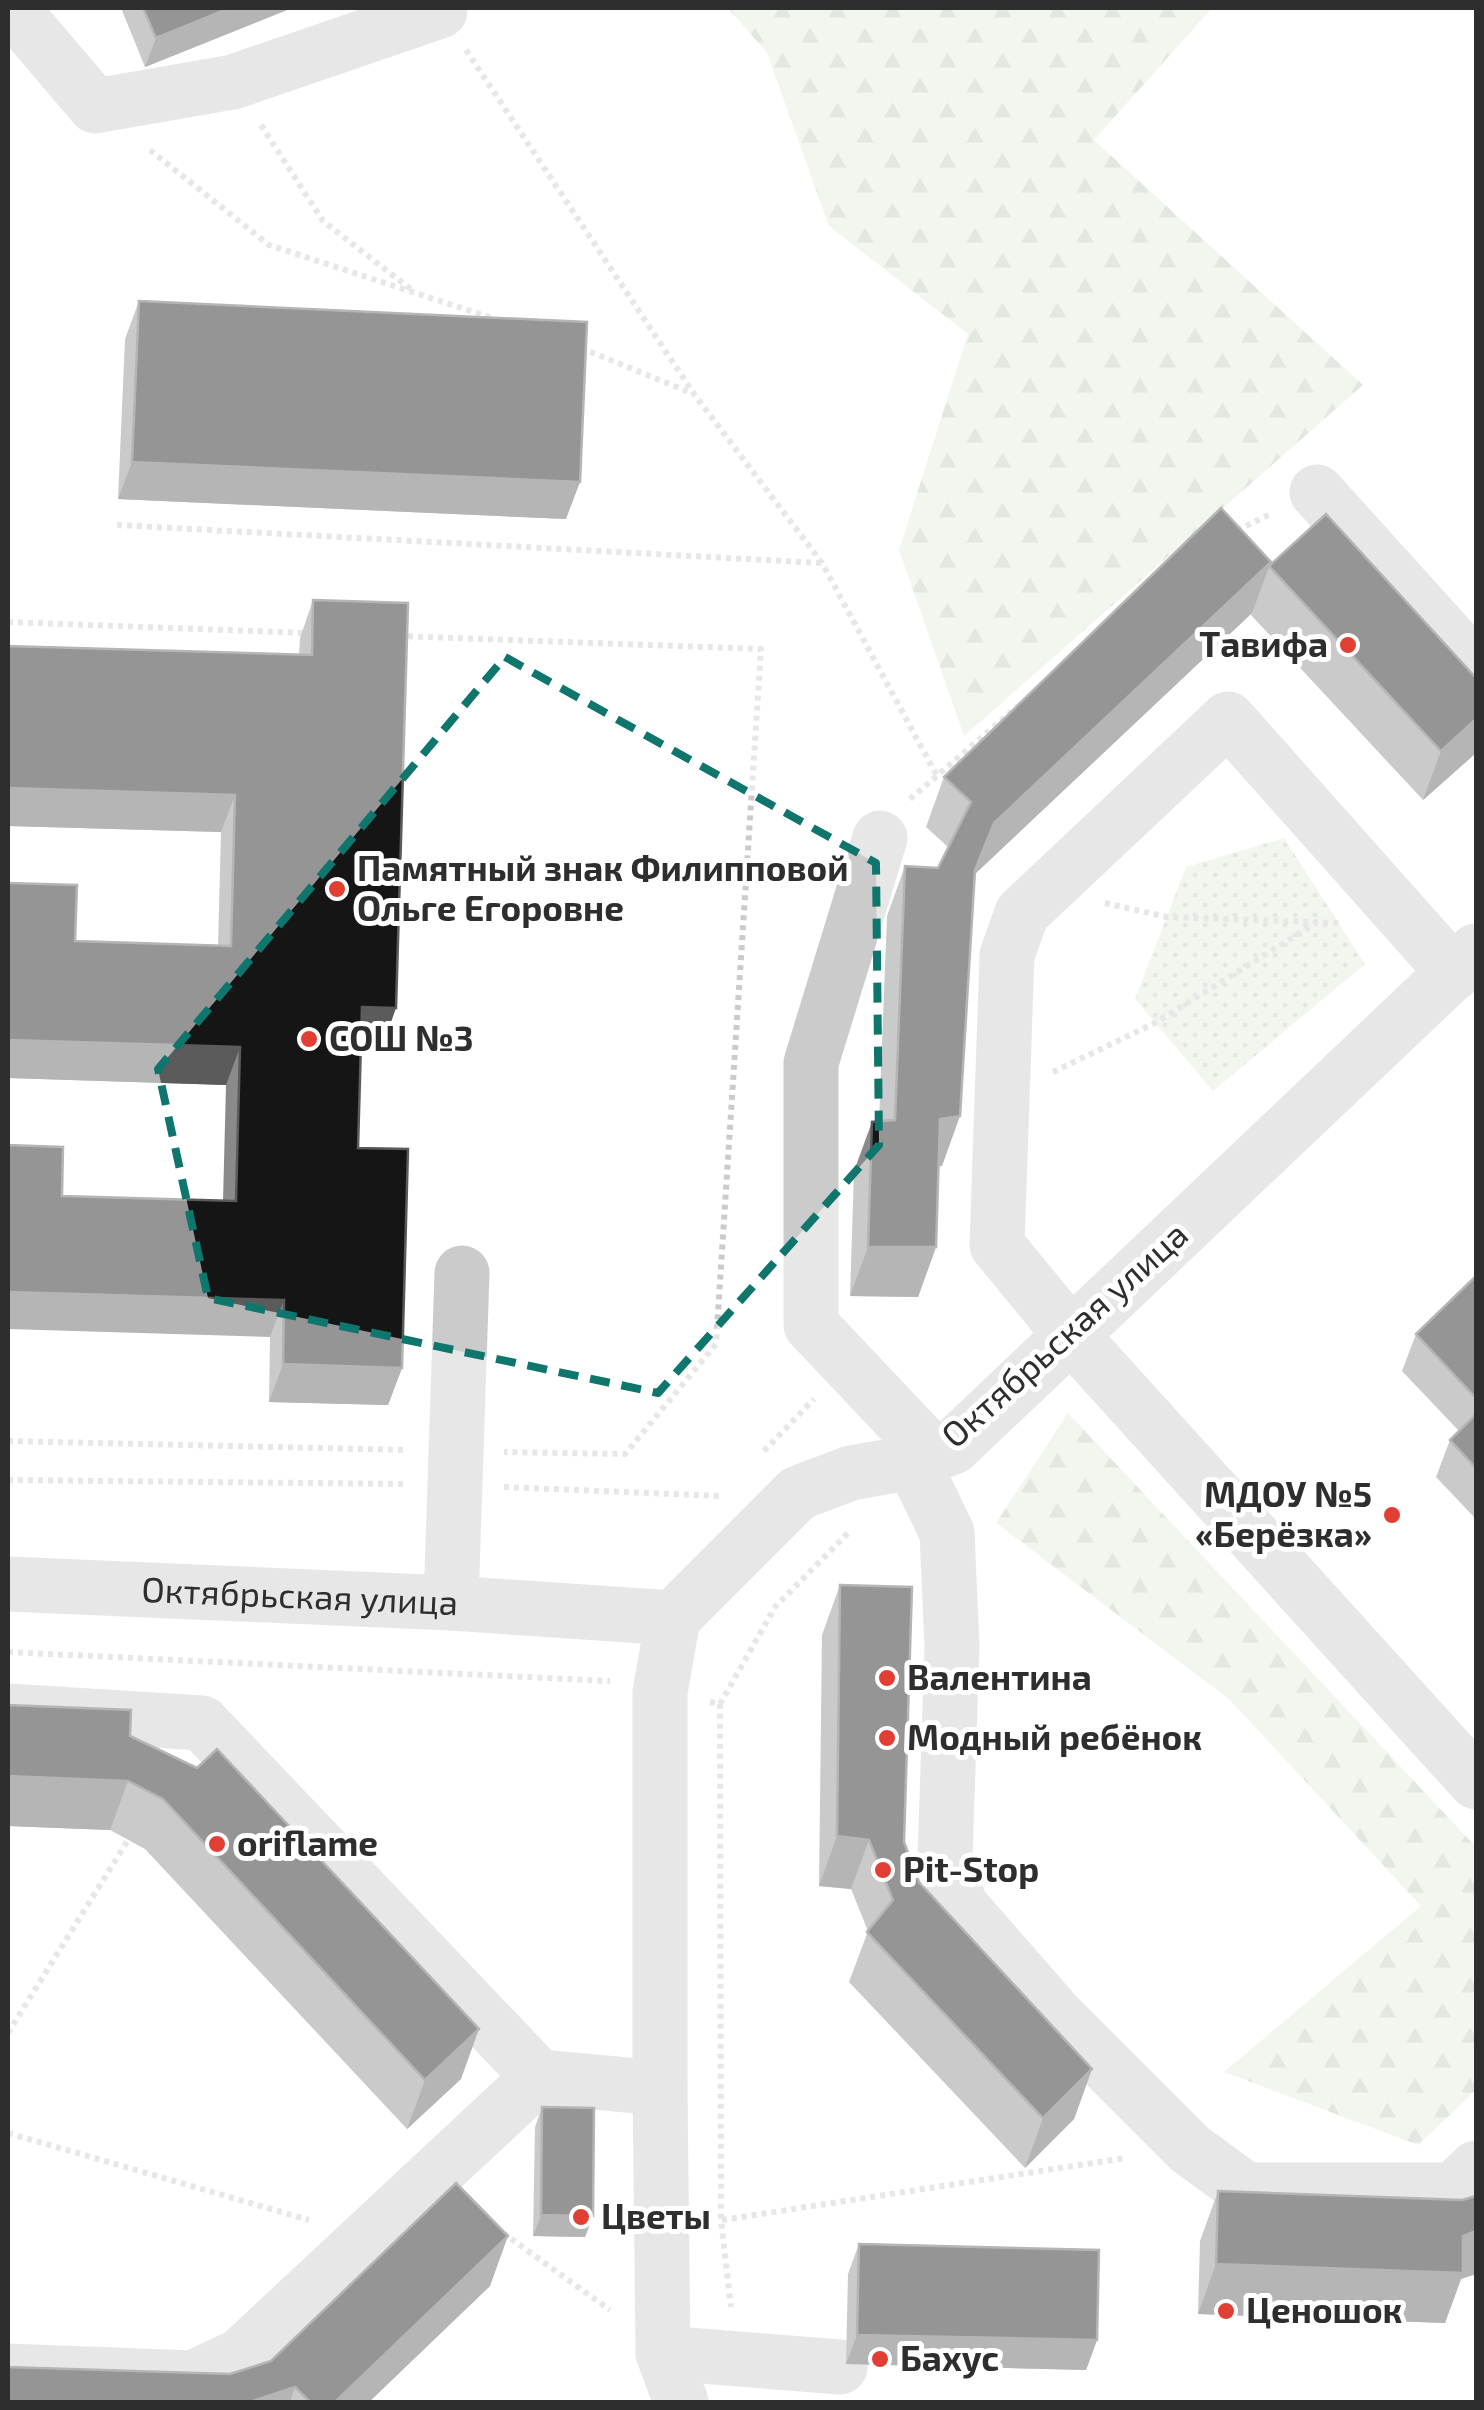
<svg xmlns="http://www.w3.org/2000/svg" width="1484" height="2410" viewBox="0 0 1484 2410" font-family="'Exo 2',sans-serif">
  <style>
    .green { fill: url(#green-dots) }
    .forest { fill: url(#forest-firs) }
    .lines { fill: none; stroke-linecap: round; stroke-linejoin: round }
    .path { stroke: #cbcbcb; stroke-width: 6; stroke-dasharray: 5 5; stroke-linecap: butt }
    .minor { stroke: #cbcbcb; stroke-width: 55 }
    .wall { fill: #8a8a8a }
    .shaded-wall { fill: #5b5b5b }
    .building { fill: #151515; stroke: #5b5b5b; stroke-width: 2.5 }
    .marked { fill: none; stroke: #0f766e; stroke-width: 8; stroke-dasharray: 20 12; stroke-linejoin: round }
    .poi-dot { fill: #e13f33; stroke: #fff; stroke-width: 4 }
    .labels { text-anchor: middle; stroke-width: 10; stroke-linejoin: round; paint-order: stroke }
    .poi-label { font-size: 35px; font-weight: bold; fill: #2e2e2e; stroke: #fff; text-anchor: start }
    .street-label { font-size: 35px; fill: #2e2e2e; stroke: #fff }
  </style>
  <defs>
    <pattern id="green-dots" width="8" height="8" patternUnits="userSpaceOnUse" patternTransform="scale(2.5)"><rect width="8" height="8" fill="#e2ebdb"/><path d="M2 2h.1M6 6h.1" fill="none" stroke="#c2cabc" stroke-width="1.8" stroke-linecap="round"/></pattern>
    <pattern id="forest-firs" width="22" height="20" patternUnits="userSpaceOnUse" patternTransform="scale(2.5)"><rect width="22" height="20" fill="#e2ebdb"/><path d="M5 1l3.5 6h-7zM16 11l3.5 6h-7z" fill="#c2cabc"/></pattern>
  </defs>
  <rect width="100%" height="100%" fill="#fff"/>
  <path class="green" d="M1284 838 1365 964 1213 1091 1135 999 1186 867Z"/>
  <g class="forest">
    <path d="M728 8H1212L1094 140 1363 385 964 736 899 550 968 334 829 226 767 53Z"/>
    <path d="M1068 1413 1476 1847V2090L1418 2145 1224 2072 1421 1906 1229 1699 996 1523Z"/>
  </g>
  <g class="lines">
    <g class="path">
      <path d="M466 50 694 394 822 563 937 776"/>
      <path d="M261 125 323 221 412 290"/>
      <path d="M150 150 269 245 498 320"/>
      <path d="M581 348 694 394"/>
      <path d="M117 525 821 563"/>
      <path d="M1237 530 1271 514"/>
      <path d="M8 622 306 633"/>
      <path d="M398 636 761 649 716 1344 625 1454 504 1452"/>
      <path d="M910 799 1018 706"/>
      <path d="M1105 903 1167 917 1341 923"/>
      <path d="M1053 1072 1155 1023 1316 923"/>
      <path d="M8 1441 406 1450"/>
      <path d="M764 1451 814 1399"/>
      <path d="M8 1480 406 1484"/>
      <path d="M504 1487 720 1496"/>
      <path d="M8 1652 610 1681"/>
      <path d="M710 1702 720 1704 721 2220 731 2307"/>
      <path d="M720 1704 775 1607 850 1531"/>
      <path d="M8 2033 128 1840"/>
      <path d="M8 2133 309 2220"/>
      <path d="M722 2220 1125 2158"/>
      <path d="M503 2233 610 2310"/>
    </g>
    <g class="minor">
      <path d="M8 10 15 12 95 106 233 82 440 11"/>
      <path d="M1317 492 1476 668"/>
      <path d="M880 838 811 1063V1325L933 1454"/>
      <path d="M1454 973 1228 719 1022 913 1007 955 997 1245 1070 1334 1476 1782"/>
      <path d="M913 1462 947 1533 952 1646 945 1858 960 1905 1058 2017 1190 2149 1246 2190H1453L1476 2168"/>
      <path id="s1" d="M8 1584 451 1603 673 1618 798 1493 851 1473 913 1462 953 1447 1476 951"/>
      <path d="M451 1603 462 1273"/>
      <path d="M673 1618 660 1692V2088L663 2353 681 2402"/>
      <path d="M8 1711 202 1723 539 2077 660 2088"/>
      <path d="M663 2353 840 2367"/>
      <path d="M8 2371 193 2378 240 2356 539 2077"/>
    </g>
  </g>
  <g class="wall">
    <path d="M121 8H292L145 67Z"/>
    <path d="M139 301 566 519 118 499 125 339Z"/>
    <path d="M1271 562 1476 678V753L1423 800 1251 615 1252 613 976 873 942 1166H939L936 1247 918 1297 850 1296 854 1171 872 1122 879 1121 887 916 905 866 938 868 948 847 926 827 944 777Z"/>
    <path d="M313 600 383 1045H360L358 1148 402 1368 388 1405 269 1402 270 1337 62 1196 223 1201 226 1085 8 1078V883L75 941 218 946 221 832 8 826 299 655 300 638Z"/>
    <path d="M1476 1276V1517L1475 1518 1436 1477 1450 1440 1459 1431 1402 1371 1416 1334Z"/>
    <path d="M840 1585 904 1842 919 1882 1092 2069 1074 2119 1025 2168 849 1982 868 1931 851 1889 819 1886 822 1635Z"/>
    <path d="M8 1705 130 1736 461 2079 407 2129 145 1849 110 1830 8 1826Z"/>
    <path d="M542 2107 593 2216 585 2237 533 2236 535 2127Z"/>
    <path d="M1218 2191 1462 2200 1476 2196V2274L1461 2279 1445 2323 1198 2314 1200 2241Z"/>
    <path d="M859 2244 1097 2340 1086 2370 846 2364 848 2274Z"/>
    <path d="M490 2286 369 2402H8L230 2374Z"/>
  </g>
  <g class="shaded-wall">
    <path d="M230 8H292L145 67 156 38Z"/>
    <path d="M132 462 580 482 566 519 118 499Z"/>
    <path d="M1271 562 1252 613 976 873 957 920 994 823Z"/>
    <path d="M1476 719V753L1423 800 1441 751Z"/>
    <path d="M8 788 235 795 221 832 8 826Z"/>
    <path d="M362 1007 396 1008 383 1045 348 1044Z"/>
    <path d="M8 1040 240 1047 226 1085 8 1078Z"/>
    <path d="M960 1116 942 1166 922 1169 940 1119Z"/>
    <path d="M868 1247H936L918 1297 850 1296Z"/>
    <path d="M8 1292 284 1300 270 1337 8 1329Z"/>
    <path d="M283 1364 402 1368 388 1405 269 1402Z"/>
    <path d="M8 1776 128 1781 110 1830 8 1826Z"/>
    <path d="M837 1836 869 1840 851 1889 819 1886Z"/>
    <path d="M479 2029 461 2079 407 2129 425 2080Z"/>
    <path d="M1092 2069 1074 2119 1025 2168 1043 2118Z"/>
    <path d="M541 2215 593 2216 585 2237 533 2236Z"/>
    <path d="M1476 2231V2274L1461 2279 1445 2323 1198 2314 1216 2264 1463 2236Z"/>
    <path d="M508 2236 490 2286 369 2402H335Z"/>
    <path d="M857 2335 1097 2340 1086 2370 846 2364Z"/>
    <path d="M295 2387 290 2402H250Z"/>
  </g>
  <g class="building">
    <path d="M143 8H230L156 38Z"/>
    <path d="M139 301 587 322 580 482 132 462Z"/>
    <path d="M1221 508 1271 562 994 823 975 870 960 1116 940 1119 936 1247H868L872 1122 895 1120 905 866 938 868 971 802 944 777Z"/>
    <path d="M1326 514 1476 678V719L1441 751 1269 566Z"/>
    <path d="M313 600 408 603 396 1008 362 1007 358 1148 408 1149 402 1368 283 1364 284 1300 8 1292V1145L63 1147 62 1196 236 1201 240 1047 8 1040V883L77 885 75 941 231 946 235 795 8 788V646L312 655Z"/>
    <path d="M1476 1276V1398L1416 1334Z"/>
    <path d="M1476 1414V1468L1450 1440Z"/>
    <path d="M840 1585 912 1587 904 1842 919 1882 1092 2069 1043 2118 867 1932 893 1900 869 1840 837 1836Z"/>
    <path d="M8 1705 131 1710 130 1736 197 1768 217 1749 479 2029 425 2080 163 1799 128 1781 8 1776Z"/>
    <path d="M542 2107 594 2108 593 2216 541 2215Z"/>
    <path d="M456 2183 508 2236 335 2402H310L295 2387 250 2402H8V2367L230 2374 271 2361Z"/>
    <path d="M1218 2191 1462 2200 1476 2196V2231L1463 2236V2273L1216 2264Z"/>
    <path d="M859 2244 1099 2250 1097 2340 857 2335Z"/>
  </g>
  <path d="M0 0H1484V2410H0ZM505 657 876 863 879 1145 658 1393 208 1298 158 1069Z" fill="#fff" fill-opacity=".55" fill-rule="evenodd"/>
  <path class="marked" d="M505 657 876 863 879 1145 658 1393 208 1298 158 1069Z"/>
  <g class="poi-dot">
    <circle cx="1348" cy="645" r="10"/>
    <circle cx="337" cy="889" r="10"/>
    <circle cx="309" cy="1039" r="10"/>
    <circle cx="1392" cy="1515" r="10"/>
    <circle cx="887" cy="1678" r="10"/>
    <circle cx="887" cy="1738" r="10"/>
    <circle cx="217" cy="1844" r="10"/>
    <circle cx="883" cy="1870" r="10"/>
    <circle cx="581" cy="2217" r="10"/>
    <circle cx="1226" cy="2311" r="10"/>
    <circle cx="880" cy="2359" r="10"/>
  </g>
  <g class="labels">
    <g class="poi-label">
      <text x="1328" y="657" text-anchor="end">Тавифа</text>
      <text x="357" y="881">Памятный знак Филипповой<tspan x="357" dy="40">Ольге Егоровне</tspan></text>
      <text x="329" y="1051">СОШ №3</text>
      <text x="1372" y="1507" text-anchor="end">МДОУ №5<tspan x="1372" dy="40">«Берёзка»</tspan></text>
      <text x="907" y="1690">Валентина</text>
      <text x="907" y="1750">Модный ребёнок</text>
      <text x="237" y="1856">oriflame</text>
      <text x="903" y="1882">Pit-Stop</text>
      <text x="601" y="2229">Цветы</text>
      <text x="1246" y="2323">Ценошок</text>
      <text x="900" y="2371">Бахус</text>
    </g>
    <g class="street-label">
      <text transform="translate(1065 1335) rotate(-42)" y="12">Октябрьская улица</text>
      <text dy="12" stroke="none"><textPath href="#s1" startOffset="292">Октябрьская улица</textPath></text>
    </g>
  </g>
  <rect width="1484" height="2410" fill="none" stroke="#2e2e2e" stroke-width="20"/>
</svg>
